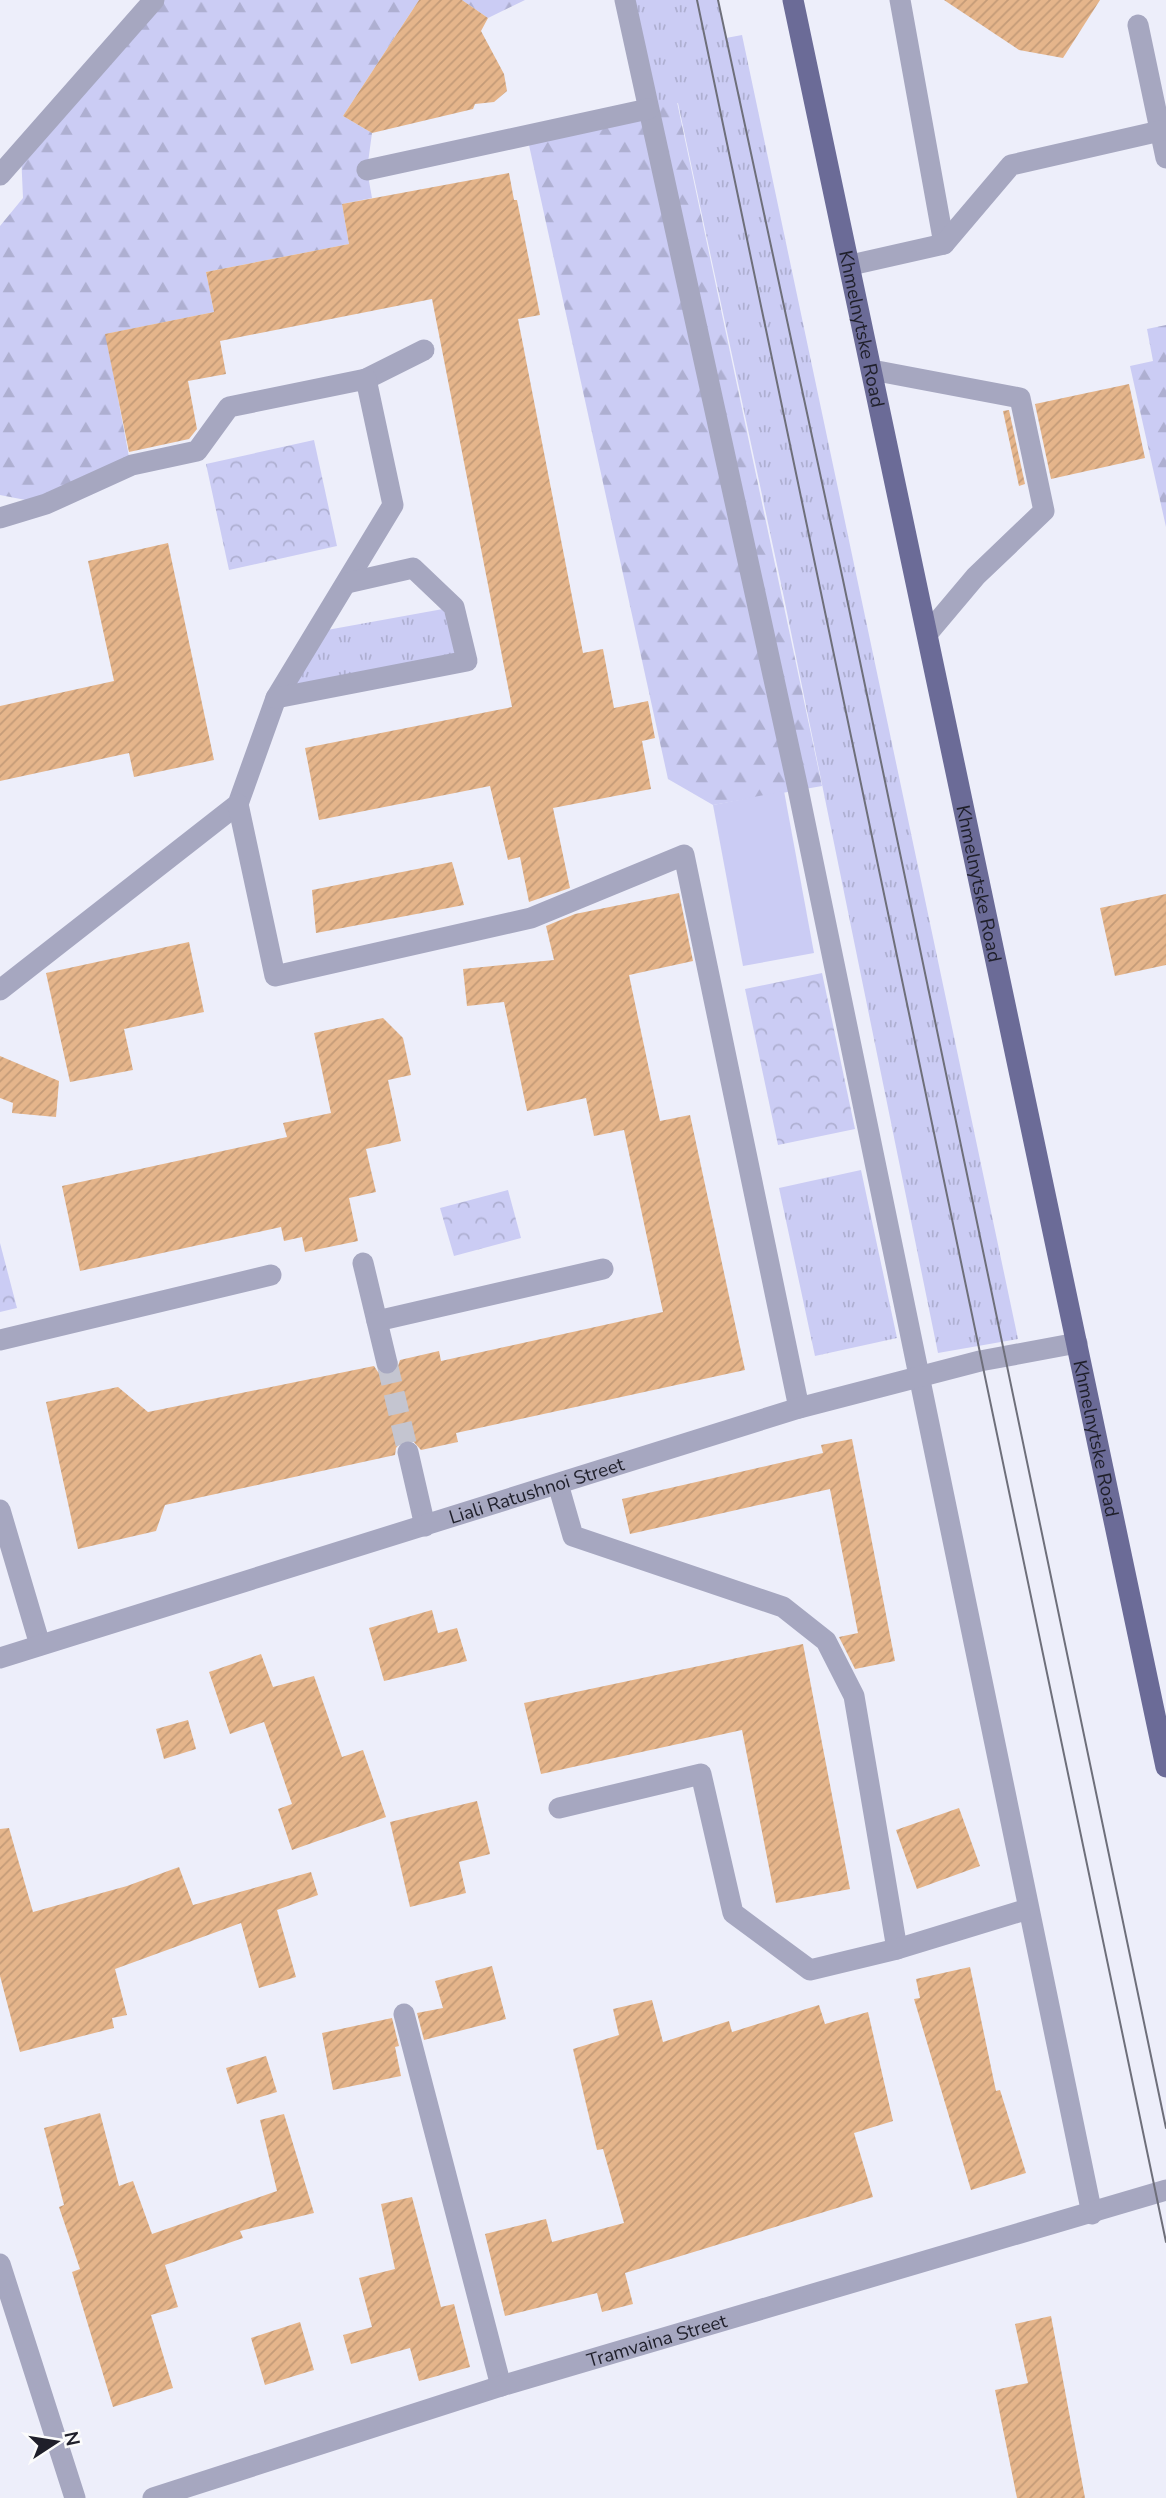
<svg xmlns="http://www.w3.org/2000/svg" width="1166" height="2498" viewBox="0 0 1166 2498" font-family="'Nunito Sans',sans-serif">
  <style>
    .grass { fill: url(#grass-tufts) }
    .forest { fill: url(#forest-firs) }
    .park { fill: url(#park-crowns) }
    .pitch { fill: #cbccf4 }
    .building { fill: url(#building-hatch) }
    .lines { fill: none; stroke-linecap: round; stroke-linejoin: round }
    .minor-tunnel { stroke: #c4c5d0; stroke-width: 21; stroke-dasharray: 21 10; stroke-linecap: butt }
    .minor { stroke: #a6a7c0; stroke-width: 21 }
    .major { stroke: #6b6b97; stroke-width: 21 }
    .tram { stroke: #6e6f7a; stroke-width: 2 }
    .labels { text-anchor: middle; stroke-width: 5; stroke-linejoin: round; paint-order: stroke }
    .street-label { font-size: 19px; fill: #1f1f2a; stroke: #fcfcfc }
  </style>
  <defs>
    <pattern id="grass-tufts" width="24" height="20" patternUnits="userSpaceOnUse" patternTransform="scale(1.75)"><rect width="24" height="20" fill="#cbccf4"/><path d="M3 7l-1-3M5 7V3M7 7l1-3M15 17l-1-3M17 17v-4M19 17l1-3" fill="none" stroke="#aeafd1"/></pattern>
    <pattern id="forest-firs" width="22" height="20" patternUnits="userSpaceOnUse" patternTransform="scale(1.75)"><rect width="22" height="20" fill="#cbccf4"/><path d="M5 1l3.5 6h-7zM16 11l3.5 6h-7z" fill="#aeafd1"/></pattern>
    <pattern id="park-crowns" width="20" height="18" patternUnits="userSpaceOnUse" patternTransform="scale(1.75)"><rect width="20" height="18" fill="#cbccf4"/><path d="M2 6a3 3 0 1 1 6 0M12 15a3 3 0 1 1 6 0" fill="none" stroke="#aeafd1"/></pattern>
    <pattern id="building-hatch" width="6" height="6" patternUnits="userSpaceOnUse" patternTransform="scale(1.75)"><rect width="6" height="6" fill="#e5b58b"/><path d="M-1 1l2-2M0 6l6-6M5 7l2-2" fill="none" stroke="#c49b78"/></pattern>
  </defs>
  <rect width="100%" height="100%" fill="#edeefa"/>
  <g class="grass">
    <path d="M625 0H718L726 38 742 35 1018 1339 938 1353 783 593 678 103 648 109Z"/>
    <path d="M454 607 467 661 276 698 316 632Z"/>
    <path d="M861 1170 897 1338 815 1356 779 1188Z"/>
  </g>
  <g class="forest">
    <path d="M154 0H419L343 116 372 133 367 170 372 198 342 204 349 244 206 272 214 312 106 334 129 457 46 504 0 495V226L23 198 21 153Z"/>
    <path d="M462 0H525L488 18Z"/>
    <path d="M677 102 822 786 713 805 668 779 527 136Z"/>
    <path d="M1166 325V527L1130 366 1153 361 1147 329Z"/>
  </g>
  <g class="park">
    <path d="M314 440 337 546 229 570 206 464Z"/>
    <path d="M822 973 855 1129 778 1145 745 989Z"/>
    <path d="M508 1190 521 1238 454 1256 440 1208Z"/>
    <path d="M0 1243 17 1308 0 1312Z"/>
  </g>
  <path class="pitch" d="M784 791 814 953 743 966 713 805Z"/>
  <g class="building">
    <path d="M419 0H462L488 18 481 31 504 74 507 91 494 102 475 104 473 109 372 133 343 116Z"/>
    <path d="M944 0H1100L1063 58 1019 50Z"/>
    <path d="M509 173 514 200H517L540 315 518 319 583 653 603 649 614 708 648 701 655 738 642 741 651 789 553 808 570 888 529 902 520 857 508 860 490 786 319 820 305 748 512 707 432 299 220 341 226 374 188 381 197 429 189 439 129 452 105 334 214 312 206 272 349 244 342 204Z"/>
    <path d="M1129 384 1145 458 1051 479 1035 404Z"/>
    <path d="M1009 410 1025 484 1019 486 1003 411Z"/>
    <path d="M168 543 214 760 134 777 129 753 0 781V706L114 681 88 561Z"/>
    <path d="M452 862 464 905 316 933 312 890Z"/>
    <path d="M679 893 693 961 629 975 660 1121 690 1115 745 1370 456 1433 458 1442 421 1450 412 1440 404 1439 396 1448 395 1455 165 1505 156 1531 78 1549 46 1402 118 1387 148 1412 374 1366 378 1372 389 1376 396 1372 400 1360 439 1351 441 1361 663 1312 624 1130 594 1136 586 1098 527 1111 504 1002 467 1006 463 969 554 960 546 926 575 914Z"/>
    <path d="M1166 894V965L1115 976 1100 908Z"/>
    <path d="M189 942 204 1012 124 1029 133 1070 70 1082 46 973Z"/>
    <path d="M383 1018 403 1038 411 1075 388 1080 401 1141 366 1149 376 1192 349 1198 358 1241 305 1252 302 1237 284 1241 281 1227 80 1271 62 1186 287 1137 283 1123 331 1113 314 1033Z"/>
    <path d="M0 1056 59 1081 56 1117 12 1113 13 1103 0 1098Z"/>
    <path d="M852 1439 895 1661 855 1669 839 1637 858 1633 830 1489 630 1534 622 1499 823 1453 821 1445Z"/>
    <path d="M432 1610 438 1633 457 1628 467 1661 384 1681 369 1628Z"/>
    <path d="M803 1644 850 1889 776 1903 742 1730 541 1774 524 1703Z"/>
    <path d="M261 1654 273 1687 314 1676 342 1757 363 1750 386 1817 292 1850 278 1809 292 1804 264 1722 230 1734 209 1672Z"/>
    <path d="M188 1720 196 1749 164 1759 156 1729Z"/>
    <path d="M477 1801 490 1854 459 1862 466 1893 410 1907 390 1822Z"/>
    <path d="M959 1808 980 1866 917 1889 896 1830Z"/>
    <path d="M9 1828 33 1912 127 1886 179 1867 193 1905 311 1872 318 1895 277 1910 296 1977 259 1988 241 1923 115 1969 127 2015 112 2018 114 2028 20 2052 0 1976V1829Z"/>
    <path d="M492 1966 506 2019 424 2040 417 2013 443 2008 435 1981Z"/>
    <path d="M970 1967 996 2091 1000 2090 1026 2173 971 2190 914 1999 920 1998 916 1979Z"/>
    <path d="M652 2000 663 2042 729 2021 732 2032 819 2005 825 2024 868 2012 893 2121 854 2133 873 2197 625 2273 633 2304 602 2312 597 2293 505 2316 485 2234 546 2219 552 2242 624 2223 603 2149 597 2150 573 2049 619 2035 613 2009Z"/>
    <path d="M392 2018 399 2046 395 2047 401 2076 333 2090 322 2033Z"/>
    <path d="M266 2056 277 2092 237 2104 226 2068Z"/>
    <path d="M100 2113 119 2186 133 2181 152 2234 277 2191 260 2120 284 2114 314 2213 240 2231 243 2238 165 2265 178 2307 151 2315 173 2388 113 2407 72 2272 80 2269 59 2207 64 2205 44 2128Z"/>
    <path d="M412 2197 441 2307 454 2304 470 2367 419 2381 410 2348 351 2364 343 2335 372 2327 359 2278 395 2269 381 2204Z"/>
    <path d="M1051 2316 1085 2498H1017L995 2390 1028 2383 1015 2324Z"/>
    <path d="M300 2322 314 2370 265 2385 251 2338Z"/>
  </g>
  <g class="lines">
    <path class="minor-tunnel" d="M387 1363 408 1452"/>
    <g class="minor">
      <path d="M625 0 798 789 1092 2214"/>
      <path d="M900 0 944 244"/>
      <path d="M1138 25 1166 158"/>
      <path d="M367 170 648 109"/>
      <path d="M0 175 154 0"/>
      <path d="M851 265 944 244 1011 165 1160 131"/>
      <path d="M872 370 1020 398 1044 511 976 576 928 633"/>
      <path d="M366 379 424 350"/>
      <path d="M0 518 46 504 132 465 197 451 229 407 366 379 393 505 276 698 238 804 0 990"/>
      <path d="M276 698 467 661 454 607 413 568 347 583"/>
      <path d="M238 804 275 976 531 918 684 855 799 1408"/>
      <path d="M363 1263 387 1363"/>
      <path d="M377 1321 603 1269"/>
      <path d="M0 1340 271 1275"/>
      <path d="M408 1452 425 1526"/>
      <path d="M558 1484 573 1536 783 1607 826 1641 854 1696 897 1949"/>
      <path d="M0 1510 40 1645"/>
      <path id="s1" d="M0 1658 799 1408 980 1361 1077 1343"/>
      <path d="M559 1808 701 1774 733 1913 810 1970 897 1949 1028 1909"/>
      <path d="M404 2014 501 2386"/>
      <path d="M0 2264 75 2498"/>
      <path id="s2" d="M153 2498 501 2386 1166 2190"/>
    </g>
    <path class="major" id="s3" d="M793 0 1166 1767"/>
    <g class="tram">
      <path d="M697 0 1166 2242"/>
      <path d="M718 0 843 580 1166 2128"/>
    </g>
  </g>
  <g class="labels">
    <g class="street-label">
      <text dy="7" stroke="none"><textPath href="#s3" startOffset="336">Khmelnytske Road</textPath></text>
      <text dy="7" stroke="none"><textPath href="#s3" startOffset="903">Khmelnytske Road</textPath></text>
      <text dy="7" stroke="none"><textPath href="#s3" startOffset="1470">Khmelnytske Road</textPath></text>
      <text dy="7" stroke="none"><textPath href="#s1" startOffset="562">Liali Ratushnoi Street</textPath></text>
      <text dy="7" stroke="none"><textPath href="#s2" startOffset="528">Tramvaina Street</textPath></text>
    </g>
  </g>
  <g transform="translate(56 2442) rotate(78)" stroke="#fcfcfc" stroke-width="5" paint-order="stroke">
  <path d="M0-5L12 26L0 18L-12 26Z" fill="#1f1f2a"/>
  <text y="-10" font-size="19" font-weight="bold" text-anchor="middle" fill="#1f1f2a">N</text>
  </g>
</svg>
